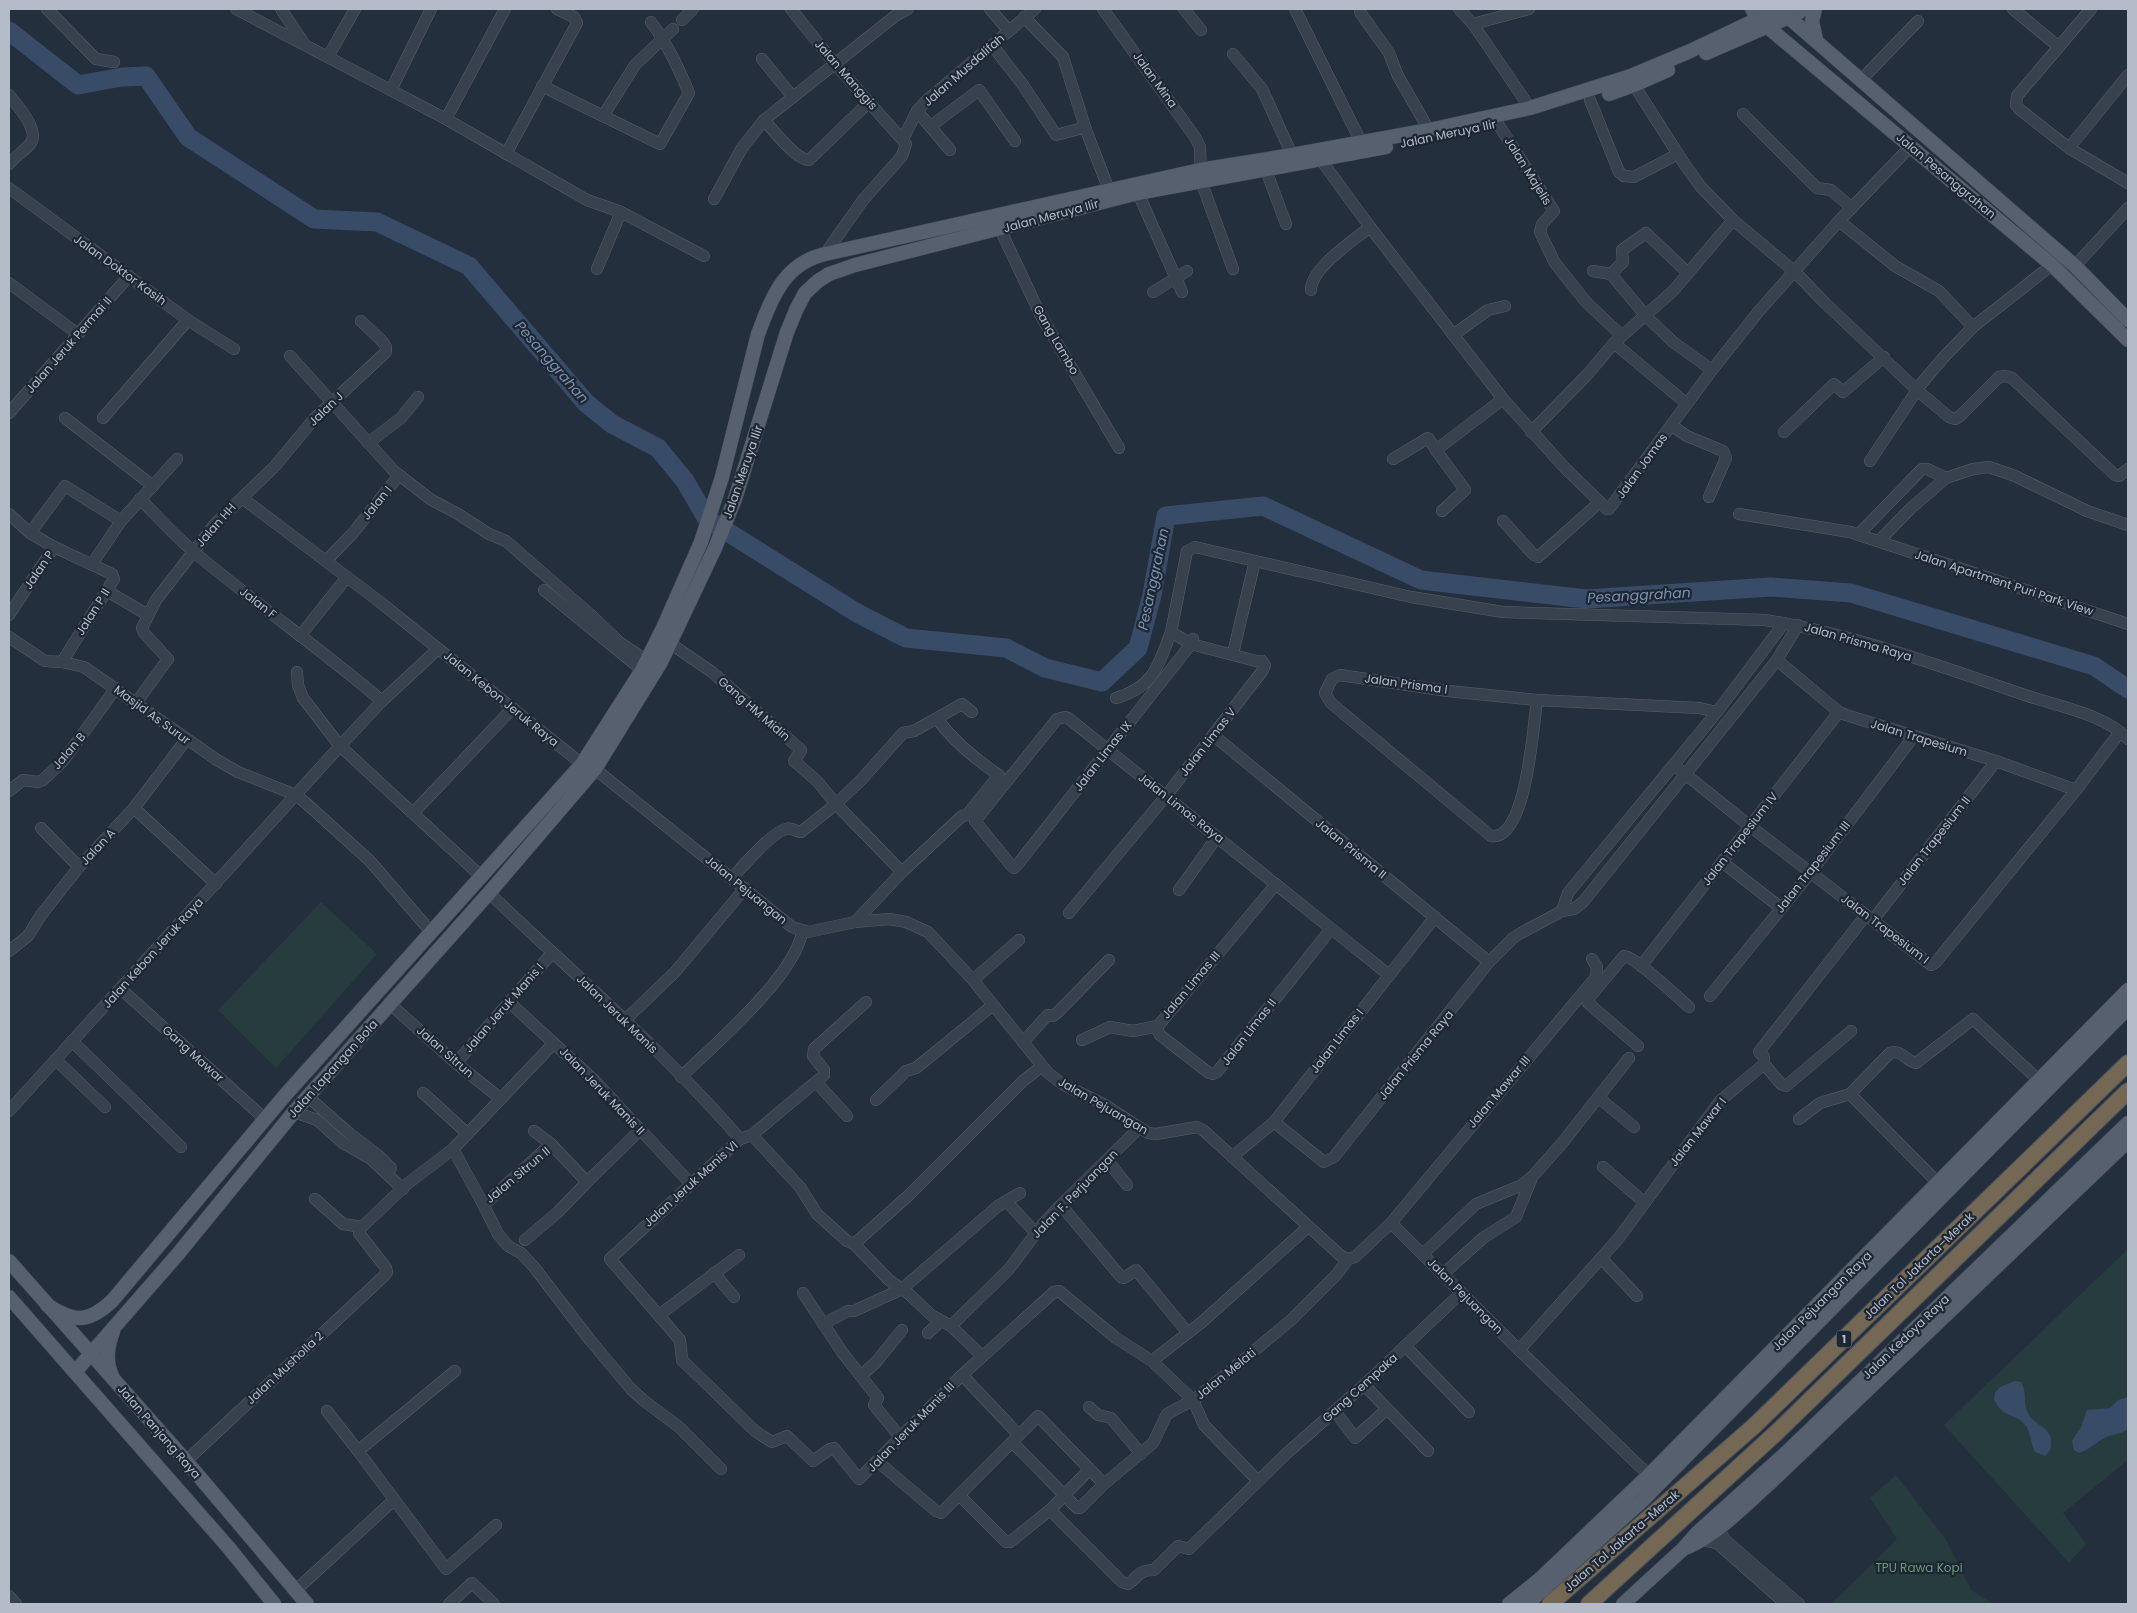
<svg xmlns="http://www.w3.org/2000/svg" width="2137" height="1613" viewBox="0 0 2137 1613" font-family="Poppins,sans-serif">
  <style>
    .green { fill: #263c3f }
    .water { fill: #394c67 }
    .lines { fill: none; stroke-linecap: round; stroke-linejoin: round }
    .river { stroke: #394c67; stroke-width: 19 }
    .minor-casing { stroke: #565f6c; stroke-width: 12 }
    .major-casing { stroke: #414a57; stroke-width: 15 }
    .highway-casing { stroke: #434c59; stroke-width: 18 }
    .minor { stroke: #38414e; stroke-width: 11 }
    .major { stroke: #56606e; stroke-width: 14 }
    .highway { stroke: #746855; stroke-width: 16 }
    .labels { text-anchor: middle; stroke-width: 4.5; stroke-linejoin: round; paint-order: stroke }
    .shield { fill: #1d2633; stroke: #878f9c; stroke-width: 1 }
    .shield-label { font-size: 11px; font-weight: bold; fill: #b4bcc9 }
    .street-label { font-size: 12px; fill: #b4bcc9; stroke: #1d2633 }
    .park-label { font-size: 12px; fill: #6b9a76; stroke: #1d2633 }
    .water-label { font-size: 14px; font-style: italic; fill: #7c92b1; stroke: #1d2633 }
  </style>
  <rect width="100%" height="100%" fill="#242f3e"/>
  <g class="green">
    <path d="M321 902 377 954 276 1068 218 1010Z"/>
    <path d="M2128 1249V1460L2063 1513 2086 1544 2069 1563 1944 1425Z"/>
    <path d="M1896 1475 1946 1540 1971 1590 1993 1604H1831L1897 1539 1870 1498Z"/>
  </g>
  <g class="water">
    <path d="M2015 1381 2021 1382C2028 1393 2022 1402 2028 1413 2034 1426 2052 1426 2051 1443 2051 1449 2050 1452 2045 1456L2035 1452C2030 1443 2032 1433 2025 1425 2015 1412 2005 1420 1994 1400L1995 1393 2000 1387Z"/>
    <path d="M2128 1397V1429C2120 1435 2109 1434 2101 1440 2093 1445 2088 1450 2079 1453L2074 1450 2072 1441 2081 1427 2087 1410 2110 1408 2118 1400Z"/>
  </g>
  <g class="lines">
    <path class="river" d="M9 31 78 85 122 77 146 76 188 137 314 219 377 222 469 266 586 403 612 424 658 448 685 481 707 519 857 613 906 638 1006 648 1045 668 1102 682 1138 648 1152 595 1166 516 1263 506 1421 580 1586 599 1771 587 1851 593 2094 666 2128 689"/>
    <defs>
      <g id="minor">
        <path d="M47 9 96 59 114 62"/>
        <path d="M236 9 446 119 587 200 621 212 704 256"/>
        <path d="M281 9 305 45"/>
        <path d="M791 9 835 64 906 144 902 156 863 200 825 254"/>
        <path d="M990 9 1009 31"/>
        <path d="M1103 9 1195 137 1200 147 1201 181 1233 269"/>
        <path d="M1184 9 1201 30"/>
        <path d="M1295 9 1361 142"/>
        <path d="M1459 9 1473 24 1530 108"/>
        <path d="M2013 9 2059 47"/>
        <path d="M2091 9 2017 96 2016 105 2019 109 2069 148 2128 183"/>
        <path d="M1360 12 1389 53 1398 76 1429 130"/>
        <path d="M1024 17 1063 57 1086 130"/>
        <path d="M682 20 693 9"/>
        <path d="M1473 24 1529 9"/>
        <path d="M992 45 1023 85 1056 135 1083 128 1086 130 1109 190"/>
        <path d="M1233 54 1262 89 1292 155"/>
        <path d="M328 57 355 9"/>
        <path d="M762 59 792 96"/>
        <path d="M1861 80 1918 21"/>
        <path d="M1634 85 1685 165 1701 187 1733 220 1795 272 1825 303 1918 391 1949 417 1955 419 1960 416 1999 377 2005 376 2012 378 2115 475 2119 476 2128 469"/>
        <path d="M542 86 660 144 689 93C678 67 668 45 651 22"/>
        <path d="M391 90 431 9"/>
        <path d="M9 95C17 105 41 131 30 144 24 151 15 157 9 164"/>
        <path d="M1590 100 1619 172 1624 176 1634 177 1678 154"/>
        <path d="M917 111 950 150"/>
        <path d="M1743 114 1817 188 1831 190 1852 208"/>
        <path d="M603 116 635 65 673 29"/>
        <path d="M446 119 505 9"/>
        <path d="M764 120C773 130 796 160 809 160L869 102"/>
        <path d="M1498 124 1554 211 1542 224 1540 232 1555 263 1586 302 1622 336"/>
        <path d="M931 126 979 90 1015 141"/>
        <path d="M903 139 917 111 927 100 1035 9"/>
        <path d="M2069 148 2128 75"/>
        <path d="M506 154 577 23 574 17 557 9"/>
        <path d="M1321 160 1370 227 1503 399 1564 467 1607 509H1609L1712 370 1759 311 1839 221 1910 147"/>
        <path d="M1266 170 1286 224"/>
        <path d="M9 188 188 320 234 349"/>
        <path d="M1138 193 1182 292"/>
        <path d="M714 199 742 148 764 120 895 16 908 9"/>
        <path d="M1839 221 1895 266 1939 291 1973 327"/>
        <path d="M1000 229 1041 316 1119 448"/>
        <path d="M2075 266 2128 208"/>
        <path d="M597 269 621 212"/>
        <path d="M1593 271 1611 274 1646 316 1673 342 1712 370"/>
        <path d="M1611 274 1623 262 1622 250 1646 233 1688 273"/>
        <path d="M9 283 78 334"/>
        <path d="M1311 290C1311 268 1353 241 1370 227"/>
        <path d="M1153 292 1187 271"/>
        <path d="M1453 335 1488 310 1505 306"/>
        <path d="M1614 343 1687 404"/>
        <path d="M290 356 394 471 430 499 458 514 489 534 506 541 593 617 619 642 647 661"/>
        <path d="M9 413 129 276"/>
        <path d="M65 418 153 486"/>
        <path d="M103 418 188 320"/>
        <path d="M1671 425 1687 436 1723 451 1726 458 1709 497"/>
        <path d="M1531 432 1587 375 1614 343 1673 291 1733 220"/>
        <path d="M1784 432 1834 384 1843 392 1884 357"/>
        <path d="M368 443 401 418 418 397"/>
        <path d="M1436 450 1465 490 1442 511"/>
        <path d="M1393 459 1428 438 1436 450 1503 399"/>
        <path d="M1870 461 1921 384 1943 358 1973 327 2052 265"/>
        <path d="M242 498 380 602 582 764"/>
        <path d="M140 499C158 517 175 536 194 552 256 604 321 649 382 701"/>
        <path d="M9 514 30 533 54 547 9 615"/>
        <path d="M1739 514 1850 532 2128 624"/>
        <path d="M1503 521 1534 555 1538 557 1600 502"/>
        <path d="M30 533 65 486 121 521"/>
        <path d="M1858 535 1922 469H1927L1946 478"/>
        <path d="M1879 541 1910 509 1946 478 1973 469 1989 467 2015 476 2087 511 2128 525"/>
        <path d="M54 547 112 574 114 579 62 662"/>
        <path d="M326 561 353 533 396 479 401 476"/>
        <path d="M1255 561 1411 597 1503 612 1765 620C1854 634 1942 667 2028 696 2058 706 2106 715 2128 739"/>
        <path d="M92 564 121 521 177 459"/>
        <path d="M544 590 642 670"/>
        <path d="M107 591 148 615"/>
        <path d="M300 636 347 577"/>
        <path d="M9 637 45 661 62 662 84 667 217 760 238 772 296 795 307 804 370 861 432 933"/>
        <path d="M1193 639 1191 644 1018 864 1014 868 1010 864 975 821 1057 719 1065 717 1068 718C1174 804 1282 889 1389 975"/>
        <path d="M671 644 712 672 800 749 801 751 794 761 817 781 836 804 902 872"/>
        <path d="M1234 649 1255 561 1195 547 1187 551 1171 632 1191 644 1256 661H1262"/>
        <path d="M1777 660 1839 712 1846 715 1996 761 2076 790"/>
        <path d="M297 672 298 685 303 698 340 746 482 877"/>
        <path d="M1116 698C1154 687 1158 666 1171 632"/>
        <path d="M1537 700C1533 725 1527 841 1491 836L1331 703 1325 693 1332 679 1340 675 1448 691 1537 700 1699 708 1717 712"/>
        <path d="M136 703 168 659 144 633 142 628 156 600 215 524 275 466 314 419 386 352V347L383 342 361 321"/>
        <path d="M1213 735 1489 962"/>
        <path d="M1674 765 1750 826 1931 965 1936 962 2076 790 2120 732"/>
        <path d="M595 769 792 927 808 932 855 922 889 919 906 922 928 932 973 980 1048 1073 1064 1085 1105 1105 1148 1133 1156 1134 1197 1127 1203 1130 1341 1256 1348 1259 1355 1257 1391 1223 1519 1350 1655 1481"/>
        <path d="M9 791 23 780 38 782 43 780 63 761 116 688"/>
        <path d="M134 808 216 884"/>
        <path d="M413 813 513 708"/>
        <path d="M41 828 79 867"/>
        <path d="M1722 862 1781 908"/>
        <path d="M732 878C743 866 772 832 786 829 792 827 796 832 801 832L836 804 862 779 903 733 914 731 962 704 972 712"/>
        <path d="M1179 890 1217 837"/>
        <path d="M489 893C574 974 663 1050 740 1139"/>
        <path d="M1562 911 1568 893 1717 712 1784 623"/>
        <path d="M1069 913 1166 796 1263 670 1265 665 1262 661"/>
        <path d="M1873 920 1996 761"/>
        <path d="M855 922 902 872 962 816 967 815 999 775C976 760 953 740 937 719"/>
        <path d="M9 951 28 936 41 915 79 867 134 808 186 740"/>
        <path d="M1641 966 1839 712"/>
        <path d="M973 980 1019 940"/>
        <path d="M121 989 265 1119"/>
        <path d="M1710 996 1811 872 1914 736"/>
        <path d="M509 1002 595 1081 691 1184"/>
        <path d="M390 1004 456 1063 501 1099"/>
        <path d="M625 1020 675 972 745 888"/>
        <path d="M1158 1026 1157 1029 1160 1035 1209 1073 1213 1074 1217 1072 1331 929"/>
        <path d="M1082 1040 1110 1027 1133 1031 1158 1026 1276 884"/>
        <path d="M72 1041 181 1147"/>
        <path d="M1024 1041 1045 1018 1048 1015 1053 1016 1058 1012 1109 960"/>
        <path d="M1638 1046 1588 1003V999L1624 956C1636 957 1677 997 1689 1007"/>
        <path d="M56 1060 105 1107"/>
        <path d="M456 1063 552 953"/>
        <path d="M1764 1064V1057L1759 1052 1866 915"/>
        <path d="M1764 1064 1781 1084 1786 1086 1851 1031"/>
        <path d="M681 1077C714 1045 795 976 802 932"/>
        <path d="M817 1083 847 1116"/>
        <path d="M423 1093 468 1134"/>
        <path d="M307 1096 350 1134 378 1155 391 1168"/>
        <path d="M1598 1097 1634 1127"/>
        <path d="M876 1100 906 1071 916 1068 993 1005"/>
        <path d="M9 1111 340 746 382 701 438 649"/>
        <path d="M294 1112 317 1120 343 1143 371 1159 403 1189"/>
        <path d="M1799 1119 1820 1103 1850 1094"/>
        <path d="M1274 1122 1324 1162 1334 1157 1489 962 1513 938 1521 933 1562 911 1574 909 1583 902 1777 660 1798 625"/>
        <path d="M534 1131 551 1144"/>
        <path d="M752 1135 824 1075V1070L813 1056 814 1049 866 1002"/>
        <path d="M453 1149 483 1204 486 1203 551 1144 587 1182 640 1130"/>
        <path d="M1232 1157 1274 1122 1435 917"/>
        <path d="M1107 1160 1127 1185"/>
        <path d="M1603 1167 1644 1202"/>
        <path d="M1944 1189 1850 1094 1890 1053C1901 1049 1906 1061 1916 1063L1973 1019 2045 1086"/>
        <path d="M315 1199 343 1224 362 1227"/>
        <path d="M1006 1201 1036 1233"/>
        <path d="M483 1204 498 1234 508 1246 521 1253 534 1267 590 1340 631 1389 643 1400 679 1427 721 1469"/>
        <path d="M1061 1205 1121 1277 1124 1278 1136 1270 1188 1333"/>
        <path d="M1391 1223 1596 977 1597 967 1592 959"/>
        <path d="M525 1240 558 1212 587 1182"/>
        <path d="M854 1244 908 1196 1023 1081 1042 1066"/>
        <path d="M1423 1254 1476 1204 1522 1185 1533 1176 1563 1142 1629 1058"/>
        <path d="M1601 1258 1637 1296"/>
        <path d="M714 1273 734 1297"/>
        <path d="M1443 1274 1483 1238 1516 1217 1531 1180"/>
        <path d="M803 1293 842 1352 878 1398 874 1405 900 1437"/>
        <path d="M659 1315 739 1255"/>
        <path d="M823 1324 848 1311H854L902 1289 998 1206 1020 1193"/>
        <path d="M951 1326 1009 1269 1042 1225 1061 1205 1139 1128"/>
        <path d="M928 1333 941 1321"/>
        <path d="M1406 1347 1469 1412"/>
        <path d="M1519 1350 1618 1239 1720 1101 1764 1064"/>
        <path d="M982 1356 951 1326 931 1315 909 1294 889 1280 854 1244 847 1241 817 1214 800 1187 752 1135 740 1139 610 1259 680 1340 682 1360 755 1431 772 1442 787 1436 813 1461 830 1449 834 1448 859 1479 962 1375 1054 1292 1059 1291 1116 1338 1152 1361 1193 1400 1204 1425 1258 1481"/>
        <path d="M1152 1361 1202 1322 1308 1227"/>
        <path d="M455 1371 358 1451 446 1569 496 1525"/>
        <path d="M962 1375 1019 1435"/>
        <path d="M861 1376 877 1361 902 1330"/>
        <path d="M1364 1385 1428 1451"/>
        <path d="M1089 1407 1098 1415 1111 1418 1141 1454"/>
        <path d="M327 1411 358 1451"/>
        <path d="M1335 1411 1355 1438 1387 1409"/>
        <path d="M1012 1442 1077 1508H1080L1104 1484 1153 1443 1167 1414 1193 1400 1218 1381 1291 1320 1337 1274 1348 1259"/>
        <path d="M186 1461 385 1275 387 1272 386 1268 359 1233 362 1227 407 1184 453 1149 554 1043"/>
        <path d="M877 1461 936 1511 941 1513 1038 1416 1104 1484"/>
        <path d="M959 1495 1006 1542H1010L1050 1510 1089 1470"/>
        <path d="M1050 1510 1122 1582 1128 1584C1139 1576 1139 1570 1154 1570L1178 1546 1189 1549 1286 1454 1364 1385 1461 1293"/>
        <path d="M1719 1529 1725 1540 1799 1604"/>
        <path d="M1702 1540 1717 1543 1786 1604"/>
        <path d="M296 1590 394 1500"/>
        <path d="M9 1596 16 1604"/>
        <path d="M449 1604 472 1583 494 1604"/>
      </g>
      <g id="major">
        <path d="M1752 9 1758 19 2052 265 2128 340"/>
        <path d="M1815 9 1812 21 1816 40"/>
        <path d="M1706 53 1796 14 1804 9"/>
        <path d="M1609 94 1634 85 1668 70"/>
        <path d="M9 1261 186 1461 307 1604"/>
        <path d="M9 1297 229 1548 274 1604"/>
        <path d="M47 1305C74 1322 87 1324 112 1301L287 1093 582 764 642 670 663 628 701 542 722 477 758 334C772 298 783 264 825 254L1200 170 1292 155 1429 130 1530 108 1631 76 1688 52 1779 9 2075 266 2128 320"/>
        <path d="M75 1372 178 1254 294 1112 489 893 595 769 661 662 715 548 735 499 787 332 797 308 805 293 818 281 829 274 855 265 1138 193 1386 147"/>
        <path d="M112 1376C105 1361 107 1347 113 1332"/>
        <path d="M1688 1547C1720 1532 1744 1506 1770 1483L2128 1141"/>
        <path d="M1509 1604 1540 1579 1649 1475 2128 990"/>
        <path d="M1527 1604 1642 1501 2128 1008"/>
        <path d="M1623 1604 1683 1549 1697 1533 1786 1453 2128 1123"/>
      </g>
      <g id="highway">
        <path d="M1550 1604 1753 1427 2128 1063"/>
        <path d="M1589 1604 1776 1433 2128 1091"/>
      </g>
    </defs>
    <use href="#minor" class="minor-casing"/>
    <use href="#major" class="major-casing"/>
    <use href="#highway" class="highway-casing"/>
    <use href="#minor" class="minor"/>
    <use href="#major" class="major"/>
    <use href="#highway" class="highway"/>
  </g>
  <g class="labels">
    <rect class="shield" x="1836.5" y="1330.5" width="15" height="17" rx="4"/>
    <g class="shield-label">
      <text x="1844" y="1343">1</text>
    </g>
    <g class="street-label">
      <text transform="translate(964 70) rotate(-41)" y="4">Jalan Musdalifah</text>
      <text transform="translate(846 75) rotate(49)" y="4">Jalan Manggis</text>
      <text transform="translate(1155 80) rotate(54)" y="4">Jalan Mina</text>
      <text transform="translate(1448 134) rotate(-12)" y="4">Jalan Meruya Ilir</text>
      <text transform="translate(1528 171) rotate(58)" y="4">Jalan Majelis</text>
      <text transform="translate(1946 176) rotate(40)" y="4">Jalan Pesanggrahan</text>
      <text transform="translate(1051 216) rotate(-15)" y="4">Jalan Meruya Ilir</text>
      <text transform="translate(120 270) rotate(36)" y="4">Jalan Doktor Kasih</text>
      <text transform="translate(1056 340) rotate(60)" y="4">Gang Lambo</text>
      <text transform="translate(69 345) rotate(-49)" y="4">Jalan Jeruk Permai II</text>
      <text transform="translate(326 409) rotate(-44)" y="4">Jalan J</text>
      <text transform="translate(1642 466) rotate(-54)" y="4">Jalan Jomas</text>
      <text transform="translate(743 472) rotate(-71)" y="4">Jalan Meruya Ilir</text>
      <text transform="translate(377 503) rotate(-51)" y="4">Jalan I</text>
      <text transform="translate(216 525) rotate(-49)" y="4">Jalan HH</text>
      <text transform="translate(39 570) rotate(-56)" y="4">Jalan P</text>
      <text transform="translate(2004 583) rotate(18)" y="4">Jalan Apartment Puri Park View</text>
      <text transform="translate(258 603) rotate(38)" y="4">Jalan F</text>
      <text transform="translate(93 612) rotate(-58)" y="4">Jalan P II</text>
      <text transform="translate(1858 642) rotate(16)" y="4">Jalan Prisma Raya</text>
      <text transform="translate(1406 684) rotate(8)" y="4">Jalan Prisma I</text>
      <text transform="translate(501 699) rotate(39)" y="4">Jalan Kebon Jeruk Raya</text>
      <text transform="translate(754 709) rotate(41)" y="4">Gang HM Midin</text>
      <text transform="translate(152 715) rotate(36)" y="4">Masjid As Surur</text>
      <text transform="translate(1919 738) rotate(17)" y="4">Jalan Trapesium</text>
      <text transform="translate(1208 742) rotate(-52)" y="4">Jalan Limas V</text>
      <text transform="translate(69 751) rotate(-50)" y="4">Jalan B</text>
      <text transform="translate(1103 756) rotate(-52)" y="4">Jalan Limas IX</text>
      <text transform="translate(1181 808) rotate(38)" y="4">Jalan Limas Raya</text>
      <text transform="translate(1740 839) rotate(-52)" y="4">Jalan Trapesium IV</text>
      <text transform="translate(1934 841) rotate(-52)" y="4">Jalan Trapesium II</text>
      <text transform="translate(98 847) rotate(-47)" y="4">Jalan A</text>
      <text transform="translate(1351 849) rotate(39)" y="4">Jalan Prisma II</text>
      <text transform="translate(1813 867) rotate(-52)" y="4">Jalan Trapesium III</text>
      <text transform="translate(746 890) rotate(39)" y="4">Jalan Pejuangan</text>
      <text transform="translate(1885 929) rotate(37)" y="4">Jalan Trapesium I</text>
      <text transform="translate(153 953) rotate(-48)" y="4">Jalan Kebon Jeruk Raya</text>
      <text transform="translate(1191 985) rotate(-50)" y="4">Jalan Limas III</text>
      <text transform="translate(504 1008) rotate(-49)" y="4">Jalan Jeruk Manis I</text>
      <text transform="translate(617 1014) rotate(44)" y="4">Jalan Jeruk Manis</text>
      <text transform="translate(1249 1032) rotate(-52)" y="4">Jalan Limas II</text>
      <text transform="translate(1337 1041) rotate(-52)" y="4">Jalan Limas I</text>
      <text transform="translate(445 1052) rotate(41)" y="4">Jalan Sitrun</text>
      <text transform="translate(193 1054) rotate(42)" y="4">Gang Mawar</text>
      <text transform="translate(1416 1055) rotate(-51)" y="4">Jalan Prisma Raya</text>
      <text transform="translate(333 1069) rotate(-48)" y="4">Jalan Lapangan Bola</text>
      <text transform="translate(602 1091) rotate(46)" y="4">Jalan Jeruk Manis II</text>
      <text transform="translate(1499 1092) rotate(-50)" y="4">Jalan Mawar III</text>
      <text transform="translate(1103 1106) rotate(30)" y="4">Jalan Pejuangan</text>
      <text transform="translate(1698 1132) rotate(-52)" y="4">Jalan Mawar I</text>
      <text transform="translate(518 1175) rotate(-40)" y="4">Jalan Sitrun II</text>
      <text transform="translate(691 1184) rotate(-42)" y="4">Jalan Jeruk Manis VI</text>
      <text transform="translate(1075 1194) rotate(-46)" y="4">Jalan F. Perjuangan</text>
      <text transform="translate(1919 1266) rotate(-44)" y="4">Jalan Tol Jakarta–Merak</text>
      <text transform="translate(1465 1296) rotate(45)" y="4">Jalan Pejuangan</text>
      <text transform="translate(1822 1301) rotate(-45)" y="4">Jalan Pejuangan Raya</text>
      <text transform="translate(1906 1337) rotate(-44)" y="4">Jalan Kedoya Raya</text>
      <text transform="translate(285 1368) rotate(-43)" y="4">Jalan Musholla 2</text>
      <text transform="translate(1226 1374) rotate(-39)" y="4">Jalan Melati</text>
      <text transform="translate(1360 1388) rotate(-42)" y="4">Gang Cempaka</text>
      <text transform="translate(911 1427) rotate(-46)" y="4">Jalan Jeruk Manis III</text>
      <text transform="translate(159 1432) rotate(49)" y="4">Jalan Panjang Raya</text>
      <text transform="translate(1622 1541) rotate(-41)" y="4">Jalan Tol Jakarta–Merak</text>
    </g>
    <g class="park-label">
      <text x="1919" y="1572">TPU Rawa Kopi</text>
    </g>
    <g class="water-label">
      <text transform="translate(552 362) rotate(49)" y="5">Pesanggrahan</text>
      <text transform="translate(1153 579) rotate(-78)" y="5">Pesanggrahan</text>
      <text transform="translate(1639 595) rotate(-3)" y="5">Pesanggrahan</text>
    </g>
  </g>
  <rect width="2137" height="1613" fill="none" stroke="#b4bcc9" stroke-width="20"/>
</svg>
